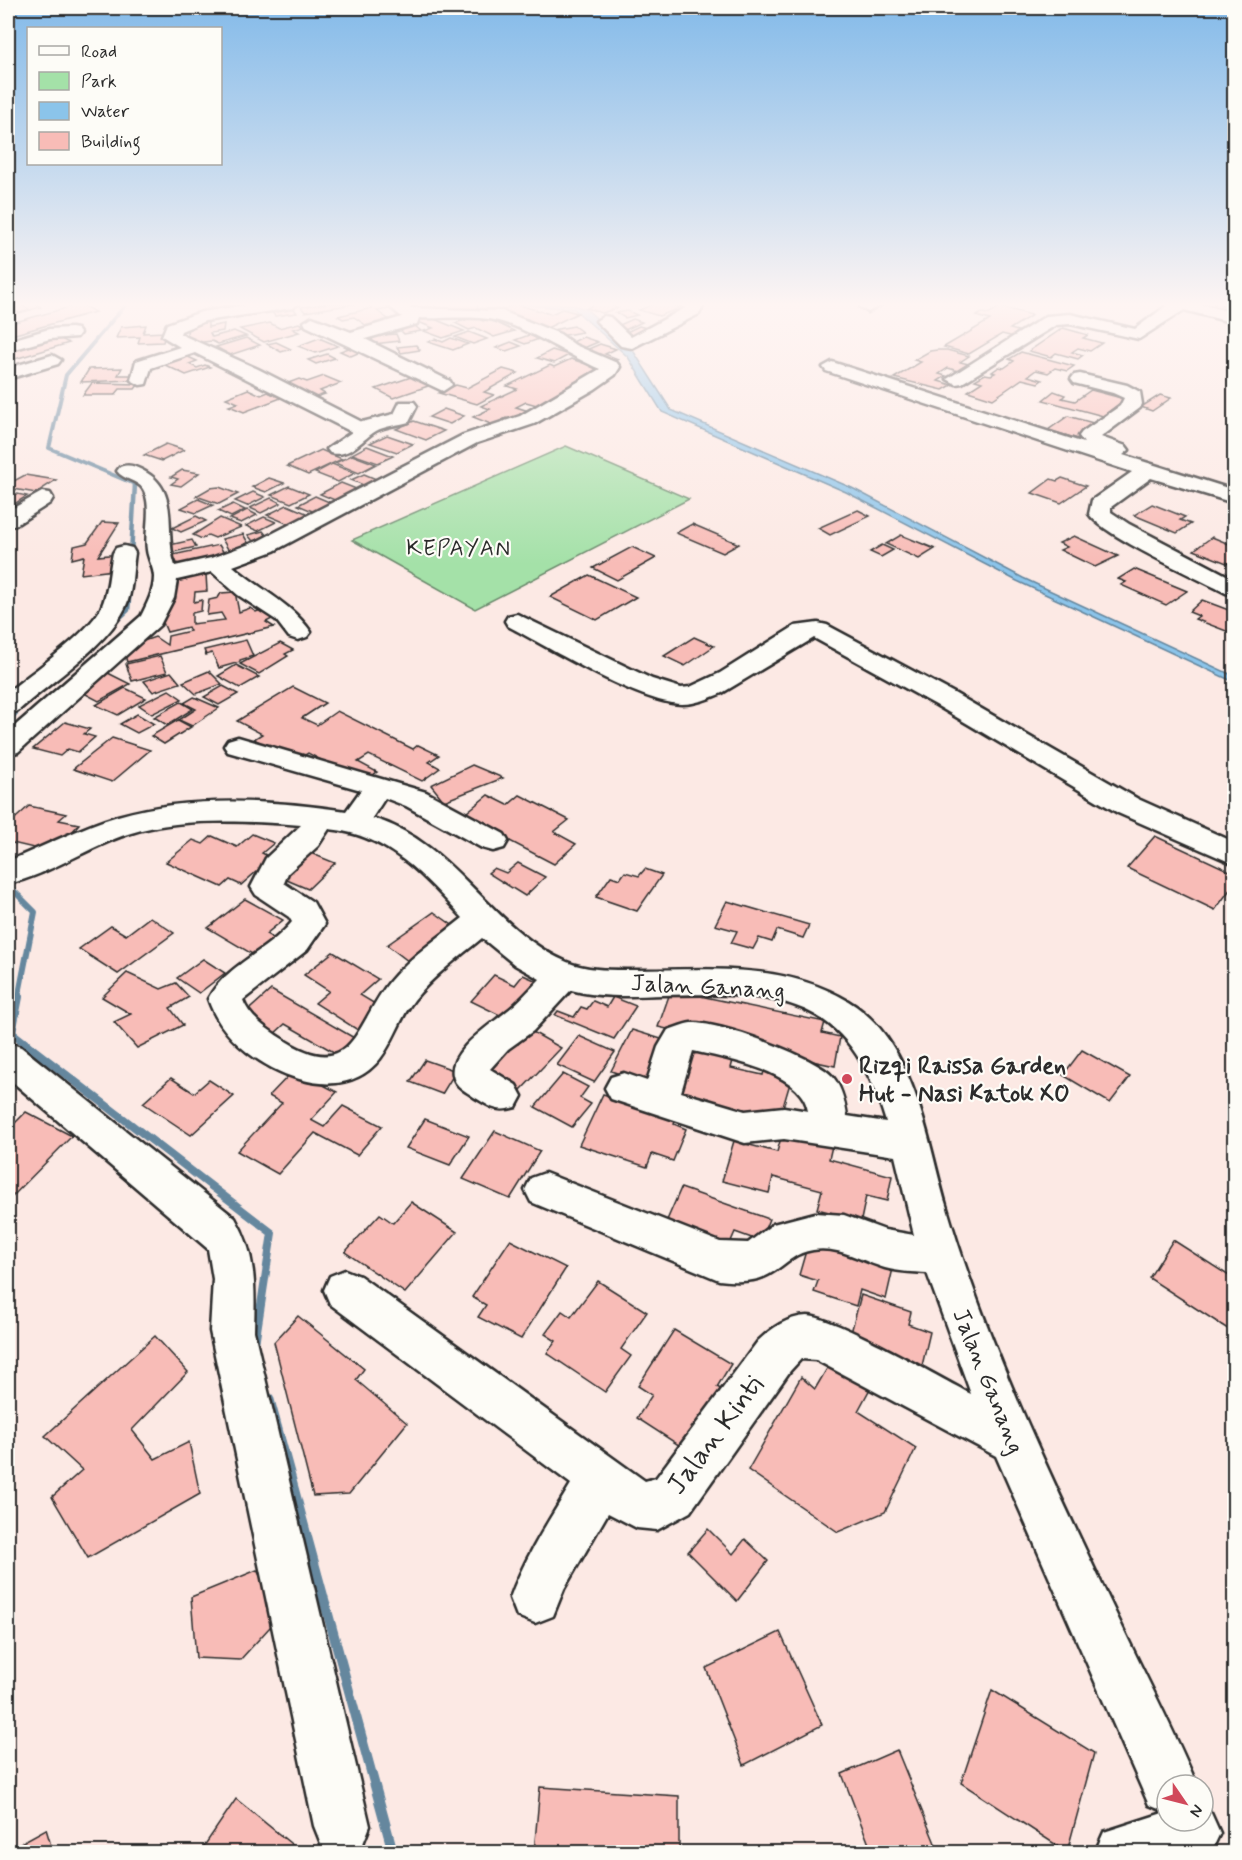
<svg xmlns="http://www.w3.org/2000/svg" width="1242" height="1860" viewBox="0 0 1242 1860" font-family="Mynerve,sans-serif">
  <style>
    .green { fill: #a4e1a8; stroke: #68866a; stroke-width: 1.5 }
    .water { fill: #8bc4ea; stroke: #65879e; stroke-width: 1.5 }
    .lines { fill: none; stroke-linecap: round; stroke-linejoin: round }
    .stream-far4 { stroke: #65879e; stroke-width: 4 }
    .stream-far3 { stroke: #65879e; stroke-width: 4.5 }
    .stream-far2 { stroke: #65879e; stroke-width: 6 }
    .stream-far1 { stroke: #65879e; stroke-width: 8 }
    .stream { stroke: #65879e; stroke-width: 10 }
    .building { fill: #f8bcb7; stroke: #2b2b2b; stroke-width: 1.5 }
    .minor-casing { stroke: #2b2b2b; stroke-width: 5 }
    .minor { fill: #fdfcf7; fill-rule: evenodd }
    .rail { stroke: #2b2b2b; stroke-width: 2; stroke-dasharray: 5 2; stroke-linecap: butt }
    .poi-dot { fill: #d1495b; stroke: #fdfcf7; stroke-width: 2 }
    .labels { text-anchor: middle; stroke-width: 4.5; stroke-linejoin: round; paint-order: stroke }
    .far-quarter-label { font-size: 22px; letter-spacing: 1.5px; fill: #2b2b2b; stroke: #fdfcf7 }
    .street-label { font-size: 24px; fill: #2b2b2b; stroke: #fdfcf7 }
    .poi-label { font-size: 24px; font-weight: bold; fill: #2b2b2b; stroke: #fdfcf7; text-anchor: start }
    .near-street-label { font-size: 28px; fill: #2b2b2b; stroke: #fdfcf7 }
  </style>
  <rect width="100%" height="100%" fill="#fce9e4"/>
  <filter id="ink" filterUnits="userSpaceOnUse"><feTurbulence type="fractalNoise" baseFrequency=".0167" numOctaves="2"/><feDisplacementMap in="SourceGraphic" scale="12" xChannelSelector="R" yChannelSelector="G"/><feConvolveMatrix kernelMatrix="1 2 1 2 8 2 1 2 1" color-interpolation-filters="sRGB"/></filter>
  <g filter="url(#ink)">
    <path class="green" d="M566 446 689 499 475 609 352 540Z"/>
    <path class="water" d="M505 303 569 304 586 309 634 352 671 410 852 488 1023 578 1234 676V682L1017 581 846 492 662 412 628 357 574 309Z"/>
    <g class="lines">
      <path class="stream-far4" d="M125 480 49 448 66 375 127 303"/>
      <g class="stream-far3">
        <path d="M122 478 135 484 131 555"/>
        <path d="M112 625 128 610 130 590"/>
        <path d="M21 707 23 705"/>
      </g>
      <g class="stream-far2">
        <path d="M8 720 23 705"/>
        <path d="M8 885 35 912 18 999"/>
      </g>
      <path class="stream-far1" d="M19 997 12 1033 272 1233 255 1344"/>
      <path class="stream" d="M269 1398 393 1852"/>
    </g>
    <g class="building">
      <path d="M34 303 41 307 30 310 19 304Z"/>
      <path d="M209 303H239L221 306 225 310 212 312Z"/>
      <path d="M327 303H360L305 312 301 307Z"/>
      <path d="M381 303 389 309 377 311 391 321 367 326 354 317 343 319 338 316 372 308 368 305Z"/>
      <path d="M404 303H432L423 309 401 306Z"/>
      <path d="M459 303H479L474 313 432 311 436 304Z"/>
      <path d="M596 303H606L618 308 602 313 587 308Z"/>
      <path d="M656 303H665L680 308 659 316 639 310Z"/>
      <path d="M19 304 30 310 19 313 8 307Z"/>
      <path d="M80 304 95 312 8 336V324Z"/>
      <path d="M515 304 551 314 562 309 578 313 543 330 519 323 527 319 499 311Z"/>
      <path d="M293 307 297 313 275 316 271 311Z"/>
      <path d="M1000 307 1032 315 1010 329 1022 332 1014 337 1002 334 969 354 944 347 990 320 976 316 982 313 988 314Z"/>
      <path d="M628 311 637 315 625 318 616 313Z"/>
      <path d="M429 317 464 331 443 338 424 331 433 328 416 321Z"/>
      <path d="M475 317 483 321 489 319 514 331 494 337 476 328 469 330 455 323Z"/>
      <path d="M633 319 642 322 625 330 615 327Z"/>
      <path d="M208 322V327L224 324 223 331 210 333 212 337 234 331 246 336 218 344 212 341 186 344 188 324Z"/>
      <path d="M270 323 279 328 299 323 304 326 293 329 299 332 264 342 240 329Z"/>
      <path d="M146 325 143 333 166 332 163 342 138 343 140 337 116 338 121 327Z"/>
      <path d="M415 326 421 331 404 334 399 329Z"/>
      <path d="M574 326 582 332 560 336 552 330Z"/>
      <path d="M639 326 654 330 635 339 620 335Z"/>
      <path d="M1063 328 1088 335 1083 338 1102 343 1090 351 1078 348 1072 352 1083 355 1078 359 1056 353 1051 357 1029 351Z"/>
      <path d="M469 332 487 339 473 344 455 337Z"/>
      <path d="M396 334 399 341 374 344 371 336Z"/>
      <path d="M53 335 69 343 8 361V348Z"/>
      <path d="M529 335 539 339 525 344 515 340Z"/>
      <path d="M583 337 598 342 579 350 564 346Z"/>
      <path d="M246 338 260 345 230 355 216 347Z"/>
      <path d="M319 338 338 346 316 353 298 346Z"/>
      <path d="M451 338 468 344 453 350 428 342 435 339 443 342Z"/>
      <path d="M276 342 291 349 281 352 267 344Z"/>
      <path d="M511 342 521 346 506 351 496 348Z"/>
      <path d="M600 344 616 349 605 354 618 359 608 363 579 353Z"/>
      <path d="M416 345 420 350 401 353 397 347Z"/>
      <path d="M355 346 365 350 351 356 340 351Z"/>
      <path d="M552 350 569 355 554 363 537 358Z"/>
      <path d="M937 350H947L969 356 960 362 969 364 958 371 948 368 939 374 946 376 938 381 952 385 943 390 894 378 921 362 914 360 930 351Z"/>
      <path d="M1021 352 1074 366 1067 371 1055 368 1048 373 1036 370 1028 376 1042 380 1038 383 1022 379 993 399 968 391 982 382 975 380 985 374 991 375 995 373 992 372 999 367 1004 368 1014 361 1009 359Z"/>
      <path d="M327 354 335 358 316 364 308 360Z"/>
      <path d="M186 356 197 361 189 364 197 368 205 365 210 367 186 375 163 364Z"/>
      <path d="M571 359 605 370 551 396 560 399 544 407 526 402 516 407 535 413 517 422 506 418 493 425 473 417 490 409 481 406 517 389 507 386 550 365 554 367Z"/>
      <path d="M122 368 118 375H135L132 380 81 382 89 369Z"/>
      <path d="M503 369 518 373 484 392 494 395 477 404 439 393 456 385 467 388Z"/>
      <path d="M324 376 341 383 320 391 325 394 310 399 280 386 299 379 307 382Z"/>
      <path d="M414 376 431 385 393 398 376 389Z"/>
      <path d="M92 383 139 384 135 389H120L115 395H83Z"/>
      <path d="M248 389 261 395 268 392 281 398 244 412 229 406 238 403 226 398Z"/>
      <path d="M1091 390 1125 399 1103 416 1043 400 1054 391 1065 395 1062 398 1075 401Z"/>
      <path d="M1160 395 1171 398 1152 411 1141 407Z"/>
      <path d="M444 409 464 416 450 424 429 417Z"/>
      <path d="M1068 416 1097 424 1078 439 1048 430Z"/>
      <path d="M414 421 444 431 426 440 396 429Z"/>
      <path d="M387 435 413 444 397 452 370 443Z"/>
      <path d="M166 444 184 450 162 461 144 455Z"/>
      <path d="M367 446 393 456 378 463 352 454Z"/>
      <path d="M321 450 342 459 308 475 287 466Z"/>
      <path d="M352 455 376 464 359 473 335 463Z"/>
      <path d="M332 464 355 473 338 482 315 473Z"/>
      <path d="M182 470 199 473 181 486 171 484 178 479 171 477Z"/>
      <path d="M364 474 381 481 368 487 351 480Z"/>
      <path d="M25 475 56 480 36 493 8 488V480L14 481Z"/>
      <path d="M269 478 284 483 266 492 252 487Z"/>
      <path d="M1062 478 1086 486 1061 503 1032 493 1051 479 1057 481Z"/>
      <path d="M341 483 364 492 342 503 320 494Z"/>
      <path d="M289 486 309 494 291 503 271 495Z"/>
      <path d="M219 487 238 494 219 504 196 496 210 488Z"/>
      <path d="M8 492 27 496 8 508Z"/>
      <path d="M253 492 265 497 247 506 235 501Z"/>
      <path d="M315 496 341 507 324 516 298 505Z"/>
      <path d="M271 498 281 503 261 513 250 508Z"/>
      <path d="M198 499 213 505 196 513 181 508Z"/>
      <path d="M233 504 245 510 231 517 218 511Z"/>
      <path d="M1152 504 1185 517 1180 520 1191 524 1177 533 1134 515Z"/>
      <path d="M287 505 318 518 298 528 267 515Z"/>
      <path d="M247 510 257 515 241 523 230 519Z"/>
      <path d="M858 510 870 516 830 535 818 528Z"/>
      <path d="M196 516 206 521 181 532 172 528Z"/>
      <path d="M264 517 276 522 258 531 246 526Z"/>
      <path d="M220 518 241 527 215 538 208 535 202 539 193 535Z"/>
      <path d="M102 522 119 523 98 556 119 554 114 570 81 574 84 556 72 559 74 546 87 543Z"/>
      <path d="M692 524 739 544 723 553 676 533Z"/>
      <path d="M263 531 271 541 256 545 248 535Z"/>
      <path d="M243 534 250 546 229 551 222 539Z"/>
      <path d="M901 535 935 549 919 559 886 544Z"/>
      <path d="M1074 536 1118 556 1095 567 1060 550 1067 547 1059 543Z"/>
      <path d="M1212 537 1234 546V566L1194 550Z"/>
      <path d="M192 540 196 547 169 553 165 546Z"/>
      <path d="M219 545 227 558 180 569 173 555Z"/>
      <path d="M882 545 893 550 881 557 870 552Z"/>
      <path d="M632 547 656 558 617 580 593 568Z"/>
      <path d="M1134 569 1187 591 1166 605 1121 585 1126 582 1118 579Z"/>
      <path d="M206 574 207 591 195 592 194 602 202 600 201 611 192 613V624L225 620 221 613 207 615 209 600 218 598 221 593 235 592 239 612 250 608 256 612 266 608 274 618 266 622 274 627 127 662 124 652 133 650 132 645 155 637 167 645 168 636 190 631 188 627 167 632 159 613 167 612 175 578Z"/>
      <path d="M589 575 636 597 597 620 550 597Z"/>
      <path d="M1202 600 1234 612V634L1195 619 1199 616 1189 612Z"/>
      <path d="M694 637 714 646 685 666 664 656Z"/>
      <path d="M246 640 253 656 240 660V662L219 668 212 653 206 655 204 650Z"/>
      <path d="M280 643 293 650 285 654 288 656 259 674 240 664Z"/>
      <path d="M160 656 167 672 132 681 126 664Z"/>
      <path d="M236 665 259 677 240 688 218 676Z"/>
      <path d="M209 671 222 684 196 694 183 682Z"/>
      <path d="M171 672 180 683 153 692 144 681Z"/>
      <path d="M108 673 130 684 99 701 78 690Z"/>
      <path d="M223 686 238 694 219 705 204 697Z"/>
      <path d="M293 687 325 703 302 718 317 725 337 711 413 749 418 745 439 755 429 762 440 768 422 781 369 755 358 762 377 772 363 782 308 753 295 761 254 739 262 734 237 721Z"/>
      <path d="M125 688 146 698 118 715 96 705Z"/>
      <path d="M169 690 182 699 152 714 139 705Z"/>
      <path d="M194 697 219 708 192 726 179 720 196 709 184 703Z"/>
      <path d="M181 702 193 709 167 725 154 717Z"/>
      <path d="M137 714 154 724 137 733 120 724Z"/>
      <path d="M178 720 191 727 164 744 151 736Z"/>
      <path d="M65 722 90 729 84 734 95 737 78 752 68 749 60 756 33 749Z"/>
      <path d="M112 738 150 750 112 782 73 769Z"/>
      <path d="M472 765 503 778 444 801 431 785Z"/>
      <path d="M488 795 508 805 520 795 569 820 554 832 576 844 554 864 462 816Z"/>
      <path d="M29 806 66 814 59 820 79 824 62 843 42 850 8 842V825Z"/>
      <path d="M252 834 274 843 262 853 272 858 241 885 230 880 222 887 166 862 193 840 203 844 212 836 237 847Z"/>
      <path d="M1155 836 1234 873V884L1215 910 1127 868Z"/>
      <path d="M303 850 335 863 308 889 275 875Z"/>
      <path d="M518 863 545 877 525 896 488 873 494 868 506 873Z"/>
      <path d="M645 869 662 875 637 911 596 897 611 876 620 879 625 872 639 876Z"/>
      <path d="M245 899 283 920 266 934 283 944 264 961 208 928Z"/>
      <path d="M727 901 809 925 803 938 777 930 772 942 759 938 753 949 731 943 737 931 715 925Z"/>
      <path d="M434 912 455 927 408 961 387 945Z"/>
      <path d="M150 917 174 933 118 974 79 949 111 926 126 935Z"/>
      <path d="M333 952 378 979 360 995 385 1010 361 1032 315 1003 329 991 304 975Z"/>
      <path d="M203 959 225 973 199 993 177 978Z"/>
      <path d="M127 973 161 989 176 983 189 997 170 1008 183 1025 137 1048 114 1022 131 1014 102 997Z"/>
      <path d="M494 975 515 985 523 975 544 984 512 1021 471 1001Z"/>
      <path d="M271 990 356 1039 339 1055 285 1024 274 1034 243 1015Z"/>
      <path d="M671 990 825 1022 822 1033 840 1037 835 1066 658 1027Z"/>
      <path d="M613 997 636 1006 614 1039 555 1015 558 1011 574 1017 581 1007 587 1009 593 1001 607 1007Z"/>
      <path d="M632 1030 674 1043 653 1085 611 1071Z"/>
      <path d="M531 1031 561 1048 519 1092 476 1066 506 1037 518 1044Z"/>
      <path d="M579 1036 615 1052 594 1082 557 1065Z"/>
      <path d="M693 1048 734 1057 731 1068 763 1075 765 1067 793 1073 780 1117 706 1113 678 1097Z"/>
      <path d="M1082 1050 1130 1077 1110 1103 1063 1075Z"/>
      <path d="M425 1060 456 1071 442 1094 410 1082Z"/>
      <path d="M294 1070 337 1092 311 1120 324 1127 343 1106 382 1126 357 1155 315 1133 278 1174 237 1151 282 1103 269 1096Z"/>
      <path d="M563 1074 588 1087 580 1098 591 1104 572 1127 535 1107Z"/>
      <path d="M171 1078 194 1093 209 1080 234 1096 191 1135 143 1103Z"/>
      <path d="M603 1094 677 1117 674 1124 686 1129 673 1161 652 1154 647 1167 579 1145Z"/>
      <path d="M26 1112 72 1136 8 1201V1130Z"/>
      <path d="M425 1119 469 1136 450 1165 406 1148Z"/>
      <path d="M495 1131 540 1151 510 1199 463 1179Z"/>
      <path d="M782 1134 832 1146 829 1159 892 1176 887 1201 866 1196 861 1220 817 1209 822 1190 773 1177 769 1193 722 1181 734 1141 777 1152Z"/>
      <path d="M681 1188 769 1219 760 1241 735 1232 724 1257 661 1234Z"/>
      <path d="M411 1202 457 1232 405 1293 345 1252 380 1214 393 1223Z"/>
      <path d="M810 1237 894 1264 886 1299 860 1290 856 1306 814 1292 818 1281 799 1275Z"/>
      <path d="M510 1240 566 1268 521 1339 478 1317 486 1305 472 1297Z"/>
      <path d="M1173 1240 1234 1279V1333L1149 1278Z"/>
      <path d="M598 1281 647 1312 621 1349 631 1356 605 1392 547 1353 556 1341 545 1334 562 1311 571 1317Z"/>
      <path d="M861 1295 911 1312 908 1324 930 1332 921 1370 848 1344Z"/>
      <path d="M298 1316 364 1369 356 1380 407 1423 349 1494 313 1496 274 1342Z"/>
      <path d="M674 1330 731 1364 717 1387 736 1398 697 1457 637 1418 652 1395 638 1386Z"/>
      <path d="M155 1336 188 1372 132 1430 155 1459 189 1442 200 1494 88 1558 52 1497 82 1470 45 1436Z"/>
      <path d="M832 1360 872 1385 858 1411 916 1448 885 1512 838 1532 748 1470 801 1377 815 1389Z"/>
      <path d="M708 1529 733 1554 745 1539 768 1561 737 1601 688 1552Z"/>
      <path d="M257 1570 280 1616 240 1660 196 1658 191 1597Z"/>
      <path d="M780 1632 822 1725 744 1765 706 1668Z"/>
      <path d="M992 1690 1094 1753 1067 1852 961 1783Z"/>
      <path d="M897 1750 937 1848 926 1852H872L842 1774Z"/>
      <path d="M540 1787 679 1796V1852H534Z"/>
      <path d="M236 1799 301 1852H200Z"/>
      <path d="M46 1829 53 1852H8V1850Z"/>
    </g>
    <g class="lines">
      <defs>
        <g id="minor">
          <path d="M259 303H300L292 308 205 321 181 331 180 334 258 369 362 422 394 414 400 402H414L417 406 409 422C399 425 384 426 376 431 361 440 350 458 330 453L327 449 352 432 195 353 151 368 146 384 140 385 131 380 136 361 180 347 162 336 167 324 201 312Z"/>
          <path d="M391 303H404L412 308 502 311 560 334 575 345 617 363 620 367 615 375 595 389 534 424 477 443 274 551 233 566C259 589 291 603 311 632L307 637 298 640 289 637 276 620 238 595 212 572 177 580 174 598 160 625 18 752 8 754V732L141 616C147 604 154 591 154 577 154 568 148 559 147 550 144 531 153 506 143 489 138 480 123 480 117 471L120 467C129 464 134 466 142 470 182 490 163 530 175 566L211 558 258 541 463 435 520 416 600 369C567 355 527 327 494 320 471 315 442 319 419 318L417 324 365 339 450 381 452 385 443 391 306 326 304 322 312 317 351 332 402 317 389 306Z"/>
          <path d="M679 303H700L703 307 699 314 632 348 621 346 596 321 604 316 610 317 631 337 685 308Z"/>
          <path d="M863 303H884L868 312 860 307Z"/>
          <path d="M1170 303H1197L1234 313V323L1184 310 1139 339 1070 324 1056 325 962 383 956 384 947 379 1046 316 1070 314 1135 329Z"/>
          <path d="M71 328 77 329 80 333 77 337 50 339 8 351V341L49 329Z"/>
          <path d="M52 355 61 360 58 364 8 379V368Z"/>
          <path d="M832 362 1084 443 1079 436 1082 432 1120 406 1124 398 1113 393 1074 383 1071 379 1074 375 1080 374 1127 385 1140 392 1142 404 1140 408 1101 437 1126 446 1129 450 1123 455 1234 490V503L1151 478 1111 507V512L1129 524 1234 579V595L1226 593C1197 578 1104 536 1089 514L1092 500 1132 472 826 371 823 367Z"/>
          <path d="M42 492 50 493 53 498 50 503 16 525 8 526V511Z"/>
          <path d="M124 546 132 548 135 553C132 571 133 592 125 608 106 647 50 682 18 711L8 713V692C32 672 88 634 101 608 109 591 109 571 113 553L116 548Z"/>
          <path d="M517 614 652 679 681 688 690 687 720 673 795 626 818 623 827 625 954 693 1138 799 1234 842V864L1118 813 936 705 814 638 722 693C710 698 696 704 682 704 639 703 550 648 508 626L505 621 508 616Z"/>
          <path d="M238 737 426 792 504 834 508 841 504 848 493 851 482 848 406 806 385 798 372 818C454 841 490 929 567 962 588 971 614 970 636 970 709 970 783 962 848 1001 914 1040 927 1139 946 1205 990 1355 1061 1498 1128 1639 1151 1687 1176 1735 1197 1785H1167V1821H1203V1809L1211 1813 1220 1833 1211 1852H1095L1104 1832 1166 1812 1149 1805 996 1456 816 1360 801 1359 790 1371 690 1512 657 1530 637 1528 608 1513 564 1589 553 1616 535 1623 517 1616 510 1598C525 1557 548 1522 571 1484L330 1304 324 1290 330 1276 345 1270 360 1276 645 1481 656 1478 758 1341C772 1328 787 1317 807 1316 833 1316 942 1379 971 1394L927 1273C913 1272 899 1272 885 1268 861 1261 840 1246 813 1250 796 1252 787 1263 773 1272 757 1283 737 1282 719 1280L531 1202 525 1190 531 1178 545 1173 720 1242 748 1243 773 1224 815 1213 844 1215 885 1230 914 1235 895 1156 784 1139 745 1143 611 1099 605 1088 611 1077 624 1073 647 1081 658 1047 668 1030C675 1028 683 1024 691 1023 717 1021 817 1057 833 1077 842 1088 845 1103 847 1116L886 1122C848 994 781 992 663 995 633 996 600 998 571 990L533 1031 508 1049 490 1069 516 1085 522 1096 516 1107C497 1113 491 1107 474 1097 466 1091 455 1087 453 1075 448 1051 492 1024 507 1011 519 1002 529 990 540 979L515 965 482 938C459 957 433 976 414 1000 400 1018 394 1041 380 1059 352 1094 307 1086 272 1068 242 1052 219 1031 208 999 226 965 267 952 292 922L289 917 256 895 251 887 266 858 301 825C249 821 181 817 131 833 89 846 51 874 8 884V861C44 847 80 827 118 816 190 795 273 800 346 811L361 790 228 752 224 746 228 740ZM329 829C389 835 424 876 463 918 438 938 410 957 390 981 355 1024 354 1086 281 1038 267 1029 249 1017 243 1000L307 950 325 924 313 902 284 883 288 873 318 846ZM693 1051C727 1059 802 1071 808 1111L784 1107 745 1111 681 1092Z"/>
          <path d="M8 1043 21 1047 235 1218C257 1255 255 1289 254 1331L370 1826 362 1846C346 1853 338 1853 322 1846L314 1826 210 1331 213 1279 208 1249 8 1078Z"/>
        </g>
      </defs>
      <use href="#minor" class="minor-casing"/>
      <use href="#minor" class="minor"/>
      <path class="rail" d="M1212 303 1234 308"/>
    </g>
  </g>
  <linearGradient id="sky" x2="0" y2="1"><stop stop-color="#83bae9"/><stop offset="0.54" stop-color="#fef5f3"/><stop offset="1" stop-color="#fef5f3" stop-opacity="0"/></linearGradient>
  <rect width="1242" height="564" fill="url(#sky)"/>
  <circle class="poi-dot" cx="847" cy="1079" r="6"/>
  <g class="labels">
    <g class="far-quarter-label">
      <text x="459" y="555">KEPAYAN</text>
    </g>
    <g class="street-label">
      <text transform="translate(708 986) rotate(3)" y="8">Jalan Ganang</text>
      <text transform="translate(989 1381) rotate(68)" y="8">Jalan Ganang</text>
    </g>
    <g class="poi-label">
      <text x="859" y="1073">Rizqi Raissa Garden<tspan x="859" dy="28">Hut - Nasi Katok XO</tspan></text>
    </g>
    <g class="near-street-label">
      <text transform="translate(714 1434) rotate(-53)" y="10">Jalan Kinti</text>
    </g>
  </g>
  <rect width="1242" height="1860" fill="none" stroke="#fdfcf7" stroke-width="30"/>
  <rect x="15" y="15" width="1212" height="1830" fill="none" stroke="#2b2b2b" stroke-width="2" filter="url(#ink)"/>
  <rect x="27" y="27" width="195" height="138" fill="#fdfcf7" stroke="#a9a8a5" stroke-width="1.5"/>
  <rect x="39" y="46" width="30" height="9" fill="#fdfcf7" stroke="#a9a8a5" stroke-width="1.5"/>
  <text x="81" y="57" font-size="18" fill="#2b2b2b">Road</text>
  <rect x="39" y="72" width="30" height="18" fill="#a4e1a8" stroke="#a9a8a5" stroke-width="1.5"/>
  <text x="81" y="87" font-size="18" fill="#2b2b2b">Park</text>
  <rect x="39" y="102" width="30" height="18" fill="#8bc4ea" stroke="#a9a8a5" stroke-width="1.5"/>
  <text x="81" y="117" font-size="18" fill="#2b2b2b">Water</text>
  <rect x="39" y="132" width="30" height="18" fill="#f8bcb7" stroke="#a9a8a5" stroke-width="1.5"/>
  <text x="81" y="147" font-size="18" fill="#2b2b2b">Building</text>
  <g transform="translate(1185 1803) rotate(125)"><circle r="28" fill="#fdfcf7" stroke="#a9a8a5" stroke-width="1.5"/>
  <path d="M0-4.5L10 22L0 15L-10 22Z" fill="#d1495b"/>
  <text y="-9" font-size="16" font-weight="bold" text-anchor="middle" fill="#2b2b2b">N</text>
  </g>
</svg>
